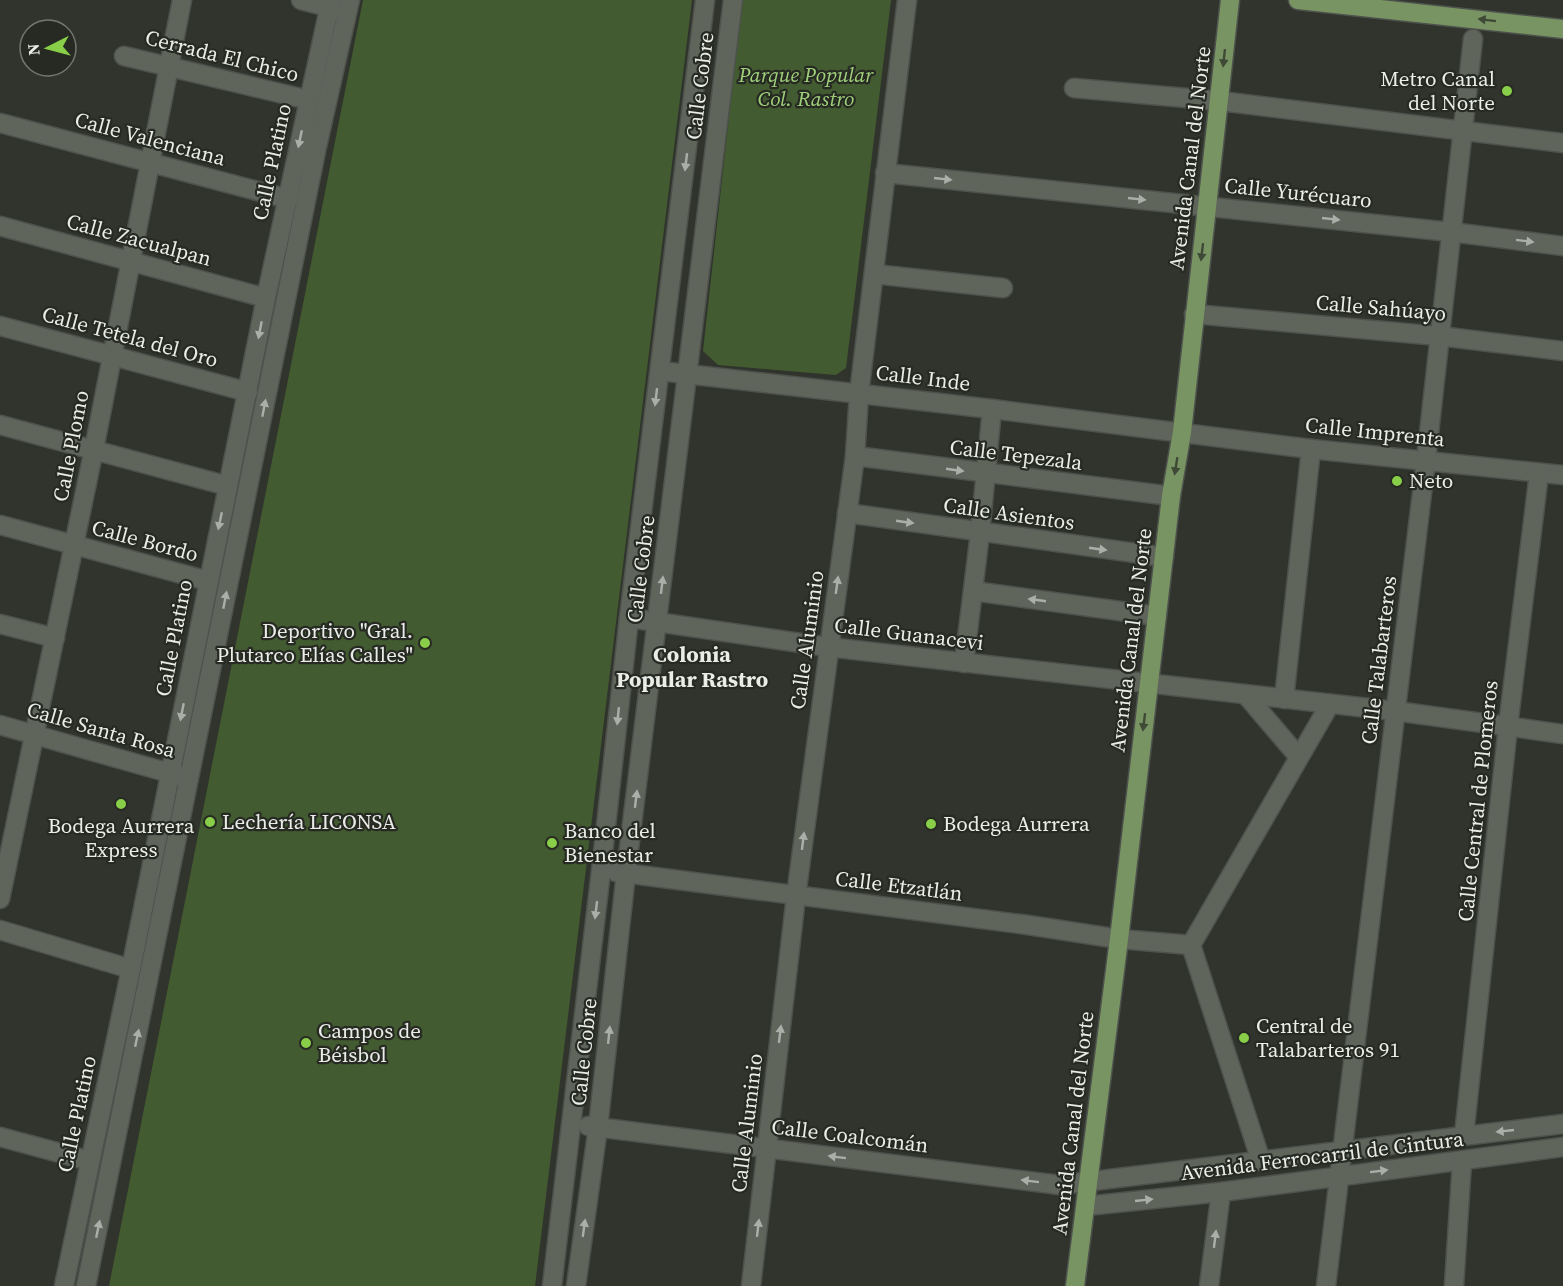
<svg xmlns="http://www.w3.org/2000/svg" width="1563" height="1286" viewBox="0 0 1563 1286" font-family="'Source Serif 4',serif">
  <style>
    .green { fill: #435b30 }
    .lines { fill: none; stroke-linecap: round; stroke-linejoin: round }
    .minor-casing { stroke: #4e524c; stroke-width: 21 }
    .major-casing { stroke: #4e524c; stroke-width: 21 }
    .minor { stroke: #60655c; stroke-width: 18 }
    .major { stroke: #799463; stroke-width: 18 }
    .oneway { fill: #3f4a36 }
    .oneway2 { fill: #abafa8 }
    .poi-dot { fill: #89ce48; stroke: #262a23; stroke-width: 2 }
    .labels { text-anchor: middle; stroke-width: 4.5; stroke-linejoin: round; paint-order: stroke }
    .street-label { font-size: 21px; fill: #e9ece7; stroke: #262a23 }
    .park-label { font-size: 21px; font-style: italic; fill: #a0d17a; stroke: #262a23 }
    .poi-label { font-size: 21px; fill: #e9ece7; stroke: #262a23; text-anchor: start }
    .neighbourhood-label { font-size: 22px; font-weight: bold; fill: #e9ece7; stroke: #262a23 }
  </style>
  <rect width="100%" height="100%" fill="#30342c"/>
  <g class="green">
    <path d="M363 0H692L535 1286H109Z"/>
    <path d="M742 0H891L846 368 836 375 718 365 703 351Z"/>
  </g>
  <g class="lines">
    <defs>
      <g id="minor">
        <path d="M301 0 340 10"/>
        <path d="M124 56 309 100"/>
        <path d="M1074 88 1220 101 1563 143"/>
        <path d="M0 123 288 199"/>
        <path d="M885 173 1451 232 1563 246"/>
        <path d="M0 226 266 298"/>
        <path d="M874 274 1003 288"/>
        <path d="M1194 314 1439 336 1563 351"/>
        <path d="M0 326 248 392"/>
        <path d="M660 371 992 409 1311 449 1563 475"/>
        <path d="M0 425 228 486"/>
        <path d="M855 456 1171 496"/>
        <path d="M847 513 1164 557"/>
        <path d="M0 525 208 581"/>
        <path d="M973 591 1157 616"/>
        <path d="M629 618 828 647 1395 711 1563 734"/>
        <path d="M0 624 55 638"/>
        <path d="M964 663 980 533 992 409"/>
        <path d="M1245 694 1298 756"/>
        <path d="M1284 699 1311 449"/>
        <path d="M0 725 180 776"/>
        <path d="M616 872 1028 925 1119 939 1191 945"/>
        <path d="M0 899 94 449 182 0"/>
        <path d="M0 930 131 969"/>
        <path d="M588 1126 1060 1185 1563 1124"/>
        <path d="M1464 1135 1508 726 1539 473"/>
        <path d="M0 1137 90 1161"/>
        <path d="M1261 1161 1191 945 1330 704"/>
        <path d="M1086 1206 1221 1192 1563 1147"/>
        <path d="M64 1286 131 969 266 298 331 0"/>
        <path d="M86 1286 316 151 350 0"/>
        <path d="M552 1286 601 871 629 618 705 0"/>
        <path d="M576 1286 598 1127 626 873 733 0"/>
        <path d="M751 1286 796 896 855 456 859 394 907 0"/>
        <path d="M1209 1286 1221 1192"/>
        <path d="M1326 1286 1426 460 1473 39"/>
        <path d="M1454 1286 1462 1161"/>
      </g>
      <g id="major">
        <path d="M1298 0 1563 29"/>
        <path d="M1075 1286 1119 939 1171 496 1182 432 1230 0"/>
      </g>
    </defs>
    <use href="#minor" class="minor-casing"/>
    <use href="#major" class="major-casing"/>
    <use href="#minor" class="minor"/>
    <use href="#major" class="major"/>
  </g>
  <defs><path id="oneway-solid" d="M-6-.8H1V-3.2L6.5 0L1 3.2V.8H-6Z" transform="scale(1.5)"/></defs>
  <g class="oneway">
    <use href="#oneway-solid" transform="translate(1487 20) rotate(-173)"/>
    <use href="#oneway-solid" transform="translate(1224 58) rotate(96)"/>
    <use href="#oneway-solid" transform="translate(1202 252) rotate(97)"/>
    <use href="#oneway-solid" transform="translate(1176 466) rotate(99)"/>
    <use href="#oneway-solid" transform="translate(1144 722) rotate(97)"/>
  </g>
  <g class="oneway2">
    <use href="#oneway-solid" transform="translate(300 139) rotate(102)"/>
    <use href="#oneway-solid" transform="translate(686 162) rotate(97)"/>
    <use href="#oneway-solid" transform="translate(943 179) rotate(6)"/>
    <use href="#oneway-solid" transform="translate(1137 199) rotate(6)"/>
    <use href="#oneway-solid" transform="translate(1331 219) rotate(6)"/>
    <use href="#oneway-solid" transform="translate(1525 241) rotate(7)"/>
    <use href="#oneway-solid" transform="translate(260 330) rotate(101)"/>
    <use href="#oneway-solid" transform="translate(656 397) rotate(97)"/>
    <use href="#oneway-solid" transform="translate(264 408) rotate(-79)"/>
    <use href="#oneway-solid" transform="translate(955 470) rotate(8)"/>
    <use href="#oneway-solid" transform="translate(220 521) rotate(102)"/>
    <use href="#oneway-solid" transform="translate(905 522) rotate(8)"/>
    <use href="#oneway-solid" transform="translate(1098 549) rotate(8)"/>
    <use href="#oneway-solid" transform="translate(662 585) rotate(-83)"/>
    <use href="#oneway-solid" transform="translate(837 585) rotate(-82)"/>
    <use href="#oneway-solid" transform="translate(225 600) rotate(-79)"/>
    <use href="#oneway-solid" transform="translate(1037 600) rotate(-172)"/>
    <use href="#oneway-solid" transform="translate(182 712) rotate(101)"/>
    <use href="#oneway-solid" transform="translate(618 716) rotate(96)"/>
    <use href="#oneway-solid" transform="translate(636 799) rotate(-83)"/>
    <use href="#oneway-solid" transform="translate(803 841) rotate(-83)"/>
    <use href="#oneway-solid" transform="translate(596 910) rotate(97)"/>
    <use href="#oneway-solid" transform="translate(780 1034) rotate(-83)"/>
    <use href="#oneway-solid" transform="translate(609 1035) rotate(-84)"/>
    <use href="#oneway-solid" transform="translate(137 1038) rotate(-78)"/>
    <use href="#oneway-solid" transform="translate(1505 1131) rotate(174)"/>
    <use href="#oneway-solid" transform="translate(837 1157) rotate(-173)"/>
    <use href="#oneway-solid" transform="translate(1379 1171) rotate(-7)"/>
    <use href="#oneway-solid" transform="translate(1030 1181) rotate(-173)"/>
    <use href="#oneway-solid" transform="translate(1144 1200) rotate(-6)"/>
    <use href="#oneway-solid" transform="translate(584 1228) rotate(-82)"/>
    <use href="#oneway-solid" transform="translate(758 1228) rotate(-83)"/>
    <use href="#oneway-solid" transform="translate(98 1229) rotate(-78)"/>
    <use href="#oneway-solid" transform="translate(1215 1239) rotate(-83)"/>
  </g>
  <g class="poi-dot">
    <circle cx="1507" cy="91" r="6"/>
    <circle cx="1397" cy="481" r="6"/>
    <circle cx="425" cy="643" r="6"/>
    <circle cx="121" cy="804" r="6"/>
    <circle cx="210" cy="822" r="6"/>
    <circle cx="931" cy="824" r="6"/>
    <circle cx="552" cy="843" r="6"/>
    <circle cx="1244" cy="1038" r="6"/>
    <circle cx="306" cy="1043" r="6"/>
  </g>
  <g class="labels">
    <g class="street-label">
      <text transform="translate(222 56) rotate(14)" y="7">Cerrada El Chico</text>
      <text transform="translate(700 86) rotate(-83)" y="7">Calle Cobre</text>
      <text transform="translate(150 139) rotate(15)" y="7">Calle Valenciana</text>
      <text transform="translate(1190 158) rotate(-83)" y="7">Avenida Canal del Norte</text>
      <text transform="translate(272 162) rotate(-78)" y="7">Calle Platino</text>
      <text transform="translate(1298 193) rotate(6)" y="7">Calle Yurécuaro</text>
      <text transform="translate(139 240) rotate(15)" y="7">Calle Zacualpan</text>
      <text transform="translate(1381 308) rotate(5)" y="7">Calle Sahúayo</text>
      <text transform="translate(130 337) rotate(15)" y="7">Calle Tetela del Oro</text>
      <text transform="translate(923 378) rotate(7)" y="7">Calle Inde</text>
      <text transform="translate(1375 432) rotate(6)" y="7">Calle Imprenta</text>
      <text transform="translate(71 446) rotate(-79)" y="7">Calle Plomo</text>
      <text transform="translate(1016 455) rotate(7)" y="7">Calle Tepezala</text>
      <text transform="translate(1009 514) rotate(8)" y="7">Calle Asientos</text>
      <text transform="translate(145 541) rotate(15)" y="7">Calle Bordo</text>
      <text transform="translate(641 569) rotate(-83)" y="7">Calle Cobre</text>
      <text transform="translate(909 634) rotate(7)" y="7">Calle Guanacevi</text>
      <text transform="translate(174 638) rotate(-79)" y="7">Calle Platino</text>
      <text transform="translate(807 640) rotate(-82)" y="7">Calle Aluminio</text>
      <text transform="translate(1131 640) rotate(-83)" y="7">Avenida Canal del Norte</text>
      <text transform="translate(1379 660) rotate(-83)" y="7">Calle Talabarteros</text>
      <text transform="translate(101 730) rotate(16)" y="7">Calle Santa Rosa</text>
      <text transform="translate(1478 801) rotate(-84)" y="7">Calle Central de Plomeros</text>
      <text transform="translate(899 886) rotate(7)" y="7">Calle Etzatlán</text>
      <text transform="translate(584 1052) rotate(-84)" y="7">Calle Cobre</text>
      <text transform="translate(77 1114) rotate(-78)" y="7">Calle Platino</text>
      <text transform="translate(747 1123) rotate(-83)" y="7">Calle Aluminio</text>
      <text transform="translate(1073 1123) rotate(-83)" y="7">Avenida Canal del Norte</text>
      <text transform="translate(850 1136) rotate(7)" y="7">Calle Coalcomán</text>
      <text transform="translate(1322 1156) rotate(-7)" y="7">Avenida Ferrocarril de Cintura</text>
    </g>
    <g class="park-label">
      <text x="806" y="82">Parque Popular<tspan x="806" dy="24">Col. Rastro</tspan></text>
    </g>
    <g class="poi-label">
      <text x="1495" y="86" text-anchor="end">Metro Canal<tspan x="1495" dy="24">del Norte</tspan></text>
      <text x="1409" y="488">Neto</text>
      <text x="413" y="638" text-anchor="end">Deportivo "Gral.<tspan x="413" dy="24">Plutarco Elías Calles"</tspan></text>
      <text x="222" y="829">Lechería LICONSA</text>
      <text x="943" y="831">Bodega Aurrera</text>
      <text x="121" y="833" text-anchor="middle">Bodega Aurrera<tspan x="121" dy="24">Express</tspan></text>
      <text x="564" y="838">Banco del<tspan x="564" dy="24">Bienestar</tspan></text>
      <text x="1256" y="1033">Central de<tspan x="1256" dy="24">Talabarteros 91</tspan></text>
      <text x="318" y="1038">Campos de<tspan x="318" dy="24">Béisbol</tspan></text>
    </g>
    <g class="neighbourhood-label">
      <text x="692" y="662">Colonia<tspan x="692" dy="25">Popular Rastro</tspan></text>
    </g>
  </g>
  <g transform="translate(48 48) rotate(264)"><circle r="28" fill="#262a23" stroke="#747871" stroke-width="1.5"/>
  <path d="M0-4.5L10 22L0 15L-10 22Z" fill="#89ce48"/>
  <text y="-9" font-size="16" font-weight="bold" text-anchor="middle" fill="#e9ece7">N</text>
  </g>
</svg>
